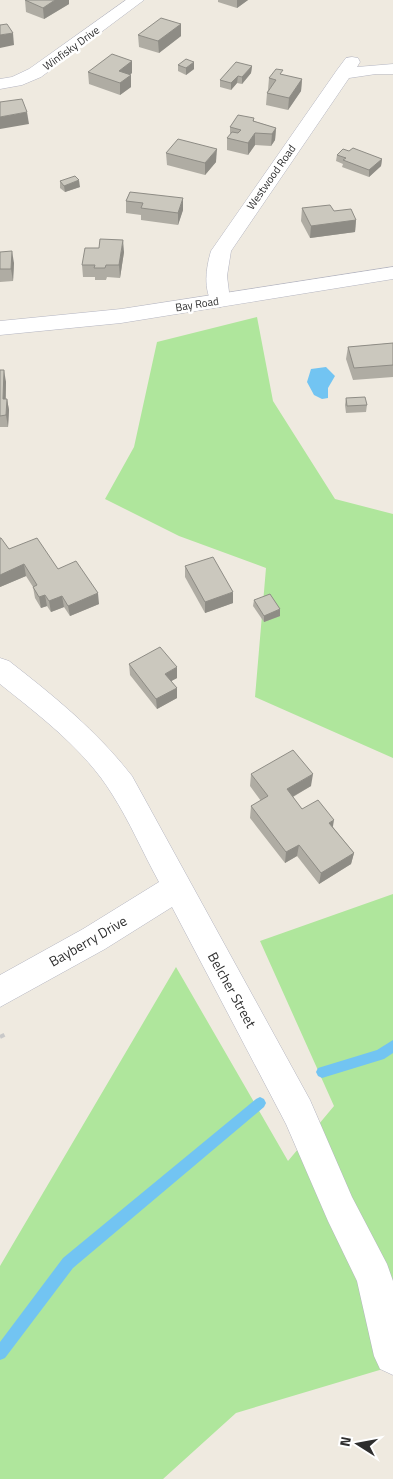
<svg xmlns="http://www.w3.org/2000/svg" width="393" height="1479" viewBox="0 0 393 1479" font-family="'Titillium Web',sans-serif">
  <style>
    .green { fill: #afe69c }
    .water { fill: #72c4f2 }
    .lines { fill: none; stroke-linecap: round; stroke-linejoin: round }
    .stream { fill: #72c4f2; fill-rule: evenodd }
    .minor-casing { stroke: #b4b5c1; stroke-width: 1 }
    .secondary-casing { stroke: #b4b5c1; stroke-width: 1 }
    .path { stroke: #c9c9c9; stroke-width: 4; stroke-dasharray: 5 3; stroke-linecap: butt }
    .minor { fill: #fff; fill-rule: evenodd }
    .secondary { fill: #fff; fill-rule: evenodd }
    .wall { fill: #afaca3 }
    .shaded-wall { fill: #8e8c85 }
    .building { fill: #cbc8be; stroke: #8e8c85 }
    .labels { text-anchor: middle; stroke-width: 5; stroke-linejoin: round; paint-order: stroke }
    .far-street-label { font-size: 11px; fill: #2e2e2e; stroke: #fff }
    .street-label { font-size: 14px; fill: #2e2e2e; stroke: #fff }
  </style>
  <rect width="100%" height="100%" fill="#efeae0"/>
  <g class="green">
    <path d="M257 317 273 401 335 499 393 514V758L255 697 266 568 179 536 105 499 134 447 157 342Z"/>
    <path d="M393 894V1366L236 1413 163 1479H0V1266L176 967 288 1161 334 1106 260 941Z"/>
  </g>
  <path class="water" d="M326 367 335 376 328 388V398L322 399 314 395 307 382 311 369Z"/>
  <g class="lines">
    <g class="stream">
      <path d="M393 1040V1053L384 1059 322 1078 318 1076 316 1072 318 1068 377 1050Z"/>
      <path d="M260 1097 264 1099 266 1103 264 1107 73 1268 5 1358 0 1360V1342L63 1258 256 1099Z"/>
    </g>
    <defs>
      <g id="minor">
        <path d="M126 0H144L41 77 22 85 0 89V79L12 77 29 69Z"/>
        <path d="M352 57 358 58 360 62 357 67 393 64V74H376L349 78 231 251 227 276 230 300 227 305 220 307 213 305C203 289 206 268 211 251L337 70 346 58Z"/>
        <path d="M0 658 9 661C54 696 97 731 132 776L310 1100 352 1197 387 1264 393 1281V1375L380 1369 374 1356 357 1281 328 1221 286 1124 172 907 105 949 0 1007V975L83 929 159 882C143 853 130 822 112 794 85 750 40 716 0 684Z"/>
      </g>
      <path id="secondary" d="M393 267V279L121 323 0 335V321L121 309Z"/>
    </defs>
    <use href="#minor" class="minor-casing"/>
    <use href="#secondary" class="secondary-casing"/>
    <path class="path" d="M0 1037 6 1034"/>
    <use href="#minor" class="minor"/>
    <use href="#secondary" class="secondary"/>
  </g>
  <g class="wall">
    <path d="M25 0 69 4 44 19 26 12Z"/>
    <path d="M218 0H248L237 8 218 2Z"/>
    <path d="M181 24V36L159 53 139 47 138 35Z"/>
    <path d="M132 61V73L130 74 131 87 120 95 89 84 88 72Z"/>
    <path d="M194 62V69L186 75 178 71V65Z"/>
    <path d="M252 66 251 73 242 84 237 83 231 90 220 87V80Z"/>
    <path d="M282 75 302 79 301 91 288 110 266 105 267 93 268 90 269 78Z"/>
    <path d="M254 118V121L276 128 275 140 271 146 255 145 248 155 227 150V138L230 135V127Z"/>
    <path d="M349 151 382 159 381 166 369 177 342 167 343 164 336 161 337 155Z"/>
    <path d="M166 153 216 162 205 175 167 165Z"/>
    <path d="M60 181 80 187 65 192 60 188Z"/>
    <path d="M130 192 183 210 178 225 141 220V215L126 213V201Z"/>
    <path d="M302 208 356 220 355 232 310 238 301 221Z"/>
    <path d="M0 252 14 263 13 281 0 282Z"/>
    <path d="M124 252 120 278 107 277 106 280H95V277H83L82 265Z"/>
    <path d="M393 343V377L353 380 346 359 348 347Z"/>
    <path d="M0 370 6 382V399H7L9 410 8 427H0Z"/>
    <path d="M346 398 367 405 366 412 346 413 345 405Z"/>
    <path d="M0 538 9 549 58 569 99 604 70 616 64 607 51 612 47 606 41 608 35 598 33 587 26 576 0 587Z"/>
    <path d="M185 566 233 603 205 613 185 577Z"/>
    <path d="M254 600 280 616 264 622 253 606Z"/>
    <path d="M129 664 177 678 171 681 177 688V698L157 709 130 675Z"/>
    <path d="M251 774 311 786 293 797 302 809 333 827 354 853 351 864 319 884 297 856 285 863 250 818 251 806 261 801 250 786Z"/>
  </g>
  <g class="shaded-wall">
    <path d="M55 0H69V4L44 19 43 8Z"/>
    <path d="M237 0H248L237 8Z"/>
    <path d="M181 24V36L159 53 158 41Z"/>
    <path d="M13 33 14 45 0 48V35Z"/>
    <path d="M132 61V73L120 83 119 71Z"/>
    <path d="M194 62V69L186 75V68Z"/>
    <path d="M252 66 251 73 242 84V77Z"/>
    <path d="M131 75V87L120 95V83Z"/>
    <path d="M238 76 237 83 231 90V83Z"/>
    <path d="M302 79 301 91 288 110 289 98Z"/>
    <path d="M27 112 29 124 0 129V117Z"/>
    <path d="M276 128 275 140 271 146 272 134Z"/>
    <path d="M255 133V145L248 155V143Z"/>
    <path d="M217 149 216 162 205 175V163Z"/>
    <path d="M382 159 381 166 369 177V170Z"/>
    <path d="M79 180 80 187 65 192 64 186Z"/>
    <path d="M183 198V210L178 225V213Z"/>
    <path d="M356 220 355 232 310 238 311 226Z"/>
    <path d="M123 240 124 252 120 278 119 265Z"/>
    <path d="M12 251 14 263 13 281 11 269Z"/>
    <path d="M4 370 6 382 5 411 3 399Z"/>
    <path d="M7 399 9 410 8 427 6 415Z"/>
    <path d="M24 564 26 576 0 587V575Z"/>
    <path d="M233 592V603L205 613V602Z"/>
    <path d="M98 593 99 604 70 616 68 606Z"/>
    <path d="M45 595 47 606 41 608 39 597Z"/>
    <path d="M62 596 64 607 51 612 49 601Z"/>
    <path d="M280 609V616L264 622V616Z"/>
    <path d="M177 667V678L166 684 165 674Z"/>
    <path d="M177 688V698L157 709 156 699Z"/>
    <path d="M313 774 311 786 285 801 287 789Z"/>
    <path d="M334 820 332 832 329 823Z"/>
    <path d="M299 845 297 856 285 863 286 852Z"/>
    <path d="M354 853 351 864 319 884 321 873Z"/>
  </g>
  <g class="building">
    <path d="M25 0H55L43 8Z"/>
    <path d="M161 18 181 24 158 41 138 35Z"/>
    <path d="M7 24 13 33 0 35V25Z"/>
    <path d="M112 54 132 61 119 71 131 75 120 83 88 72Z"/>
    <path d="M186 59 194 62 186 68 178 65Z"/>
    <path d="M236 62 252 66 242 77 238 76 231 83 220 80Z"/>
    <path d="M276 69 283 70 280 74 302 79 289 98 267 93 276 80 269 78Z"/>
    <path d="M22 99 27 112 0 117V102Z"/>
    <path d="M238 115 254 118 253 121 276 128 272 134 255 133 248 143 227 138 232 132 238 133 241 130 230 127Z"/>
    <path d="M178 139 217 149 205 163 166 153Z"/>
    <path d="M353 148 382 159 369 170 343 160 346 158 337 155 343 149 349 151Z"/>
    <path d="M75 176 79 180 64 186 60 181Z"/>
    <path d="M130 192 183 198 178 213 141 208 143 203 126 201Z"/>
    <path d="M330 205 334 211 351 209 356 220 311 226 302 208Z"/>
    <path d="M100 239 123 240 119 265H106L105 268H94L95 265H82L85 248H99Z"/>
    <path d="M12 251 11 269H0V252Z"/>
    <path d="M393 343V365L354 368 348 347Z"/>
    <path d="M0 370H4L3 399H7L6 415 0 416Z"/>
    <path d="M365 397 367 405 347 406 346 398Z"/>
    <path d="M0 538H1L9 549 37 538 58 569 76 561 98 593 68 606 62 596 49 601 45 595 39 597 33 587 37 585 24 564 0 575Z"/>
    <path d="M213 557 233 592 205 602 185 566Z"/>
    <path d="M270 594 280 609 264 616 254 600Z"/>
    <path d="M160 647 177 667 165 674 177 688 156 699 129 664Z"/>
    <path d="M293 750 313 774 287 789 302 809 318 800 334 820 329 823 354 853 321 873 299 845 286 852 251 806 268 796 251 774Z"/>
  </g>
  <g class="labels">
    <g class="far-street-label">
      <text transform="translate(71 48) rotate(-36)" y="4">Winfisky Drive</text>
      <text transform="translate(271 177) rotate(-55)" y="4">Westwood Road</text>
      <text transform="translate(197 304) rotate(-9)" y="4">Bay Road</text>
    </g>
    <g class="street-label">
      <text transform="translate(88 941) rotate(-30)" y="5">Bayberry Drive</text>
      <text transform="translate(232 990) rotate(61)" y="5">Belcher Street</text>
    </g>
  </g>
  <g transform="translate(358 1444) rotate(281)" stroke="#ffffff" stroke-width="4" paint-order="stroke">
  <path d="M0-4L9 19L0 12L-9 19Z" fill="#2e2e2e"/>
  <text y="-8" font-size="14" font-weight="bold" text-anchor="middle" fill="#2e2e2e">N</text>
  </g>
</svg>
